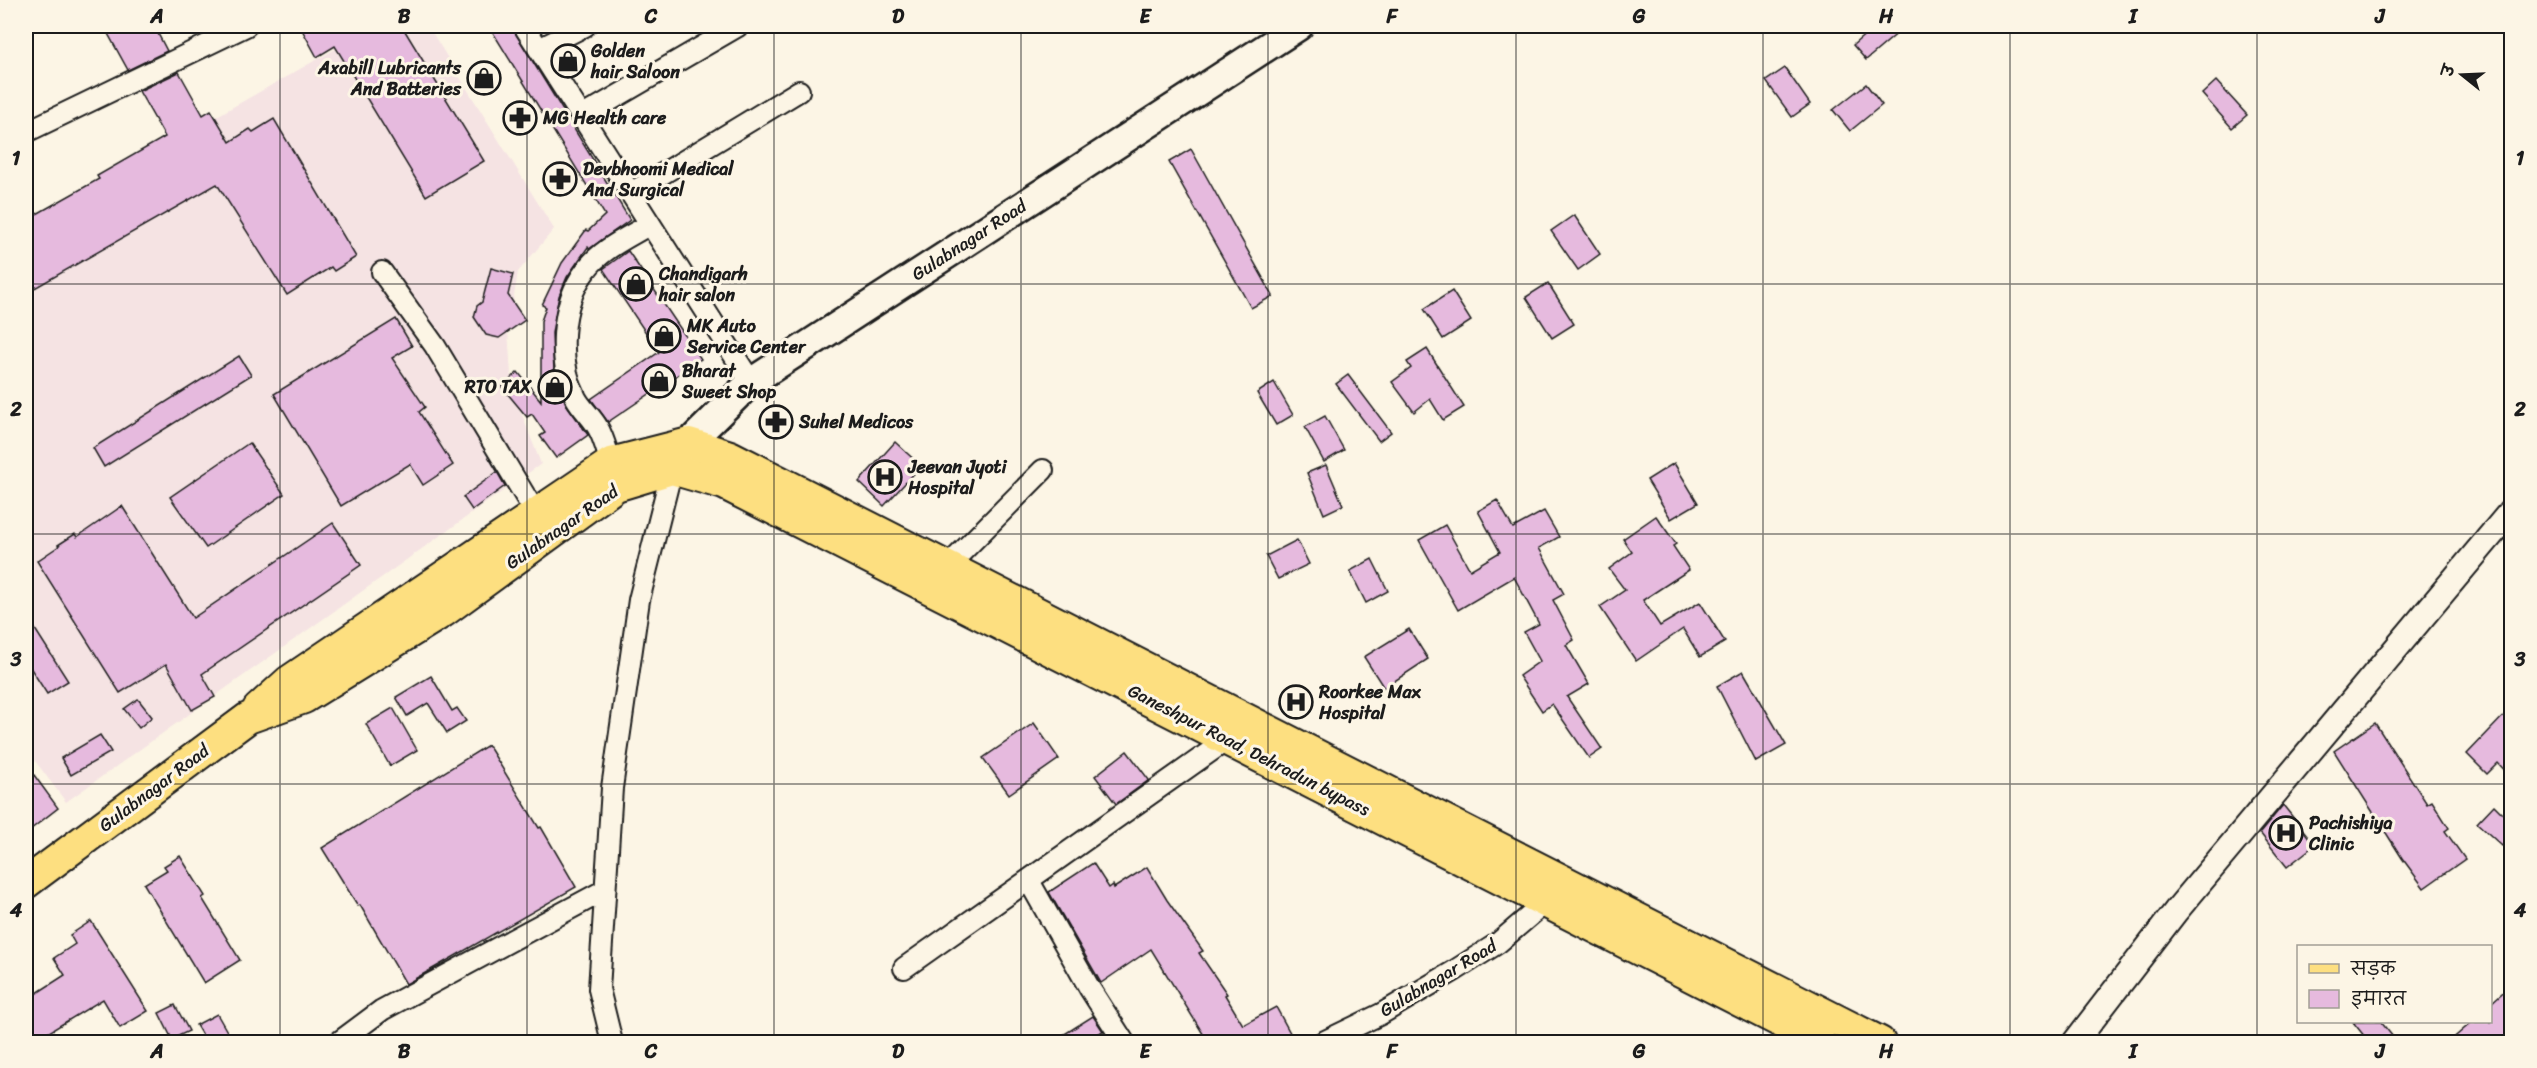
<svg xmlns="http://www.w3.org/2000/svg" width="2537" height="1068" viewBox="0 0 2537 1068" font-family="Sriracha,'Playpen Sans Deva',sans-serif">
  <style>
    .built { fill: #f5e3e3 }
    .building { fill: #e6bade; stroke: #1c1c1c; stroke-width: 1.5 }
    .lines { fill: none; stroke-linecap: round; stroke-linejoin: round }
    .minor-casing { stroke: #1c1c1c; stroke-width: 24 }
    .tertiary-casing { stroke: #1c1c1c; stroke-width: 28 }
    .secondary-casing { stroke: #1c1c1c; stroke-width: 32 }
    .primary-casing { stroke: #1c1c1c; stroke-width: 34 }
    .minor { stroke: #fcf5e5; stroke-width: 20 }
    .tertiary { stroke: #fcf5e5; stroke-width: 24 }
    .secondary { stroke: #fcf5e5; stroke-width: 27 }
    .primary { stroke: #fddf80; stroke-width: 30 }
    .grid { fill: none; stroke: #1c1c1c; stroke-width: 1.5; stroke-opacity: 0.55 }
    .labels { text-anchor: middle; stroke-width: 6; stroke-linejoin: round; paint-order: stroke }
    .poi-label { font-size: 18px; font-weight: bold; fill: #1c1c1c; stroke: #fcf5e5; text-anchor: start }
    .street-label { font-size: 18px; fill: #1c1c1c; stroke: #fcf5e5 }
    .neatline { fill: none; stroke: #1c1c1c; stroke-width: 2 }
    .grid-label { font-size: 20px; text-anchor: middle; font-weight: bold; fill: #1c1c1c }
  </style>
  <rect width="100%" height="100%" fill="#fcf5e5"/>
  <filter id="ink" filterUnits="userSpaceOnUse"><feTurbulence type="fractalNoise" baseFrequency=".0167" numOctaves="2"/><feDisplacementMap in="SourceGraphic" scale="12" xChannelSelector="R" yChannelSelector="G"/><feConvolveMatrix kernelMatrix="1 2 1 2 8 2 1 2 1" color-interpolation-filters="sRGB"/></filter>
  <g filter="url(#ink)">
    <path class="built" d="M376 26H428L554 229 518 272 508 331 512 389 541 464 66 802 26 749V224Z"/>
    <g class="building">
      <path d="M114 26H154L167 51 128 70 106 30Z"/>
      <path d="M300 26H402L484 161 426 196 335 46 317 57Z"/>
      <path d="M489 26H511L630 220 589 249 588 247 567 277 559 296 552 333 554 370 566 404 588 435 556 458 540 436 545 433 532 414 527 417 502 387 518 372 541 401V321L546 307 542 305 562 263 586 230 588 231 605 215Z"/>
      <path d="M1875 26H1906L1866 60 1853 45Z"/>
      <path d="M1785 68 1810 104 1792 117 1766 81Z"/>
      <path d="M179 72 203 115 211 110 230 142 250 129 253 132 274 119 356 257 334 271 331 267 287 295 217 184 26 293V220L99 179 97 176 165 137 139 91Z"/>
      <path d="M2216 81 2247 115 2232 128 2202 94Z"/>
      <path d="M1866 84 1882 105 1850 131 1833 110Z"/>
      <path d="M1191 149 1273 296 1251 308 1169 162Z"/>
      <path d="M1574 215 1600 254 1578 270 1551 231Z"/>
      <path d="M628 251 701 359 608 422 591 399 659 352 603 269Z"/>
      <path d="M491 268 513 274 508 295 525 320 499 338 486 335 474 317 477 306 482 302Z"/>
      <path d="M1548 283 1574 324 1552 338 1526 297Z"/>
      <path d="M1452 291 1471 321 1443 339 1424 309Z"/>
      <path d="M396 319 412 346 392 358 425 407 419 412 453 465 423 485 410 464 341 506 274 394Z"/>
      <path d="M1427 349 1464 407 1443 420 1430 399 1414 412 1392 382 1411 368 1407 362Z"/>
      <path d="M239 356 251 375 104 467 93 448Z"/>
      <path d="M1348 375 1391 432 1379 441 1336 384Z"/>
      <path d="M1274 382 1293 415 1276 425 1257 393Z"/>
      <path d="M1325 416 1344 450 1324 462 1305 427Z"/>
      <path d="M895 442 921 466 884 506 859 482Z"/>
      <path d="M249 443 284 494 206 548 170 497Z"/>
      <path d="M1674 463 1698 503 1671 519 1647 480Z"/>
      <path d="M1326 465 1343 505 1324 514 1307 473Z"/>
      <path d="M497 472 505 486 472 510 463 497Z"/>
      <path d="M1497 500 1513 528 1544 511 1559 537 1539 548 1564 594 1553 600 1574 640 1566 645 1589 684 1567 697 1602 749 1589 758 1552 704 1542 711 1519 676 1540 661 1524 632 1539 624 1514 577 1458 610 1419 540 1445 525 1470 570 1500 552 1478 511Z"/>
      <path d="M122 506 193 618 333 523 361 565 202 674 215 697 192 710 166 664 120 693 37 561 59 546 58 545 75 534 77 537Z"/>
      <path d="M1656 516 1676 544 1673 546 1689 570 1643 600 1660 626 1700 602 1725 642 1700 657 1683 629 1636 661 1600 607 1625 590 1609 569 1632 552 1623 539Z"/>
      <path d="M1297 540 1309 564 1278 579 1266 556Z"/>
      <path d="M1372 559 1388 591 1366 603 1350 571Z"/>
      <path d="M26 615 68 681 47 694 26 661Z"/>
      <path d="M1409 629 1428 659 1384 688 1364 657Z"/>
      <path d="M1743 671 1786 745 1756 762 1717 686Z"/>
      <path d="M431 676 452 711 457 708 466 721 447 733 428 703 407 716 396 697Z"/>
      <path d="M1300 687 1310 700 1292 715 1282 703Z"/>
      <path d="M138 699 152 717 139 728 124 709Z"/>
      <path d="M393 708 417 750 390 766 366 724Z"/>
      <path d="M2511 708V777L2498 763 2487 774 2467 754Z"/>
      <path d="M1034 723 1059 759 1009 794 983 758Z"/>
      <path d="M2375 723 2427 804 2432 801 2449 828 2445 831 2465 859 2424 888 2402 858 2334 751Z"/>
      <path d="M100 735 111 752 71 775 61 758Z"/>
      <path d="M488 745 539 828 541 827 576 887 406 984 360 905 358 906 322 848Z"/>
      <path d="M1127 751 1149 780 1116 804 1095 776Z"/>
      <path d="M26 764 58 808 26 833Z"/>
      <path d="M2283 805 2315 845 2287 867 2260 833Z"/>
      <path d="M2494 805 2511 822V836L2502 846 2477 823Z"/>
      <path d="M180 856 205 896 202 898 240 960 204 983 144 884 167 870 164 866Z"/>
      <path d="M1093 863 1109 888 1113 885 1114 888 1147 867 1167 900 1203 951 1199 953 1227 994 1225 995 1243 1025 1276 1007 1295 1042H1208L1151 949 1101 983 1049 892Z"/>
      <path d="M91 921 148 1011 120 1028 103 999 33 1042H26V1000L65 975 54 958 75 944 70 935Z"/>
      <path d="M2511 985V1042H2449L2472 1022H2490V1004Z"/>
      <path d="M175 1005 189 1031 172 1039 159 1013Z"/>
      <path d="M217 1014 233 1042H206L196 1025Z"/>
      <path d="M1093 1016 1103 1031 1084 1042H1052Z"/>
      <path d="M2353 1022H2381L2397 1042H2369Z"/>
    </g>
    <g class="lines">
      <defs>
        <g id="minor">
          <path d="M524 26 751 382"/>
          <path d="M539 49 585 26"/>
          <path d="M583 116 738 26"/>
          <path d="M26 132 246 26"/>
          <path d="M631 193 799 91"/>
          <path d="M382 272 435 346 536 514"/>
          <path d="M611 463C607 452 604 438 598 428 592 417 582 409 576 398 557 361 560 304 586 270 601 249 629 237 650 224"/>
          <path d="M948 566 1043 470"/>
          <path d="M1029 881 1090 989 1124 1042"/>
          <path d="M904 968 1228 739"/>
          <path d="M339 1042 382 1010 605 890"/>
          <path d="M612 1042 599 989 612 788 639 600 672 469"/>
          <path d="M1323 1042 1381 1014 1454 971 1498 943 1546 902"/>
        </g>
        <path id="tertiary" d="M2075 1042 2176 911 2512 510"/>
        <path id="secondary" d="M678 460 689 443 751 382 1299 26"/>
        <g id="primary">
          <path d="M258 709 289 681 611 463 689 443 730 456 1880 1042"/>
          <path d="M26 883 248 718 304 698 443 612 616 486 672 469 724 484 1820 1042"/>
        </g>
      </defs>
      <use href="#minor" class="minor-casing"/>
      <use href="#tertiary" class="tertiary-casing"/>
      <use href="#secondary" class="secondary-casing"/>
      <use href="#primary" class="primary-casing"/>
      <use href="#minor" class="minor"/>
      <use href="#tertiary" class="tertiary"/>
      <use href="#secondary" class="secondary"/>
      <use href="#primary" class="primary"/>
    </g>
  </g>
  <path class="grid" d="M280 26V1042M527 26V1042M774 26V1042M1021 26V1042M1268 26V1042M1516 26V1042M1763 26V1042M2010 26V1042M2257 26V1042M26 284H2512M26 534H2512M26 784H2512"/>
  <defs>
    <symbol id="shop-ring" viewBox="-11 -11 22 22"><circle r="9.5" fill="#fcf5e5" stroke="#1c1c1c" stroke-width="1.5"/><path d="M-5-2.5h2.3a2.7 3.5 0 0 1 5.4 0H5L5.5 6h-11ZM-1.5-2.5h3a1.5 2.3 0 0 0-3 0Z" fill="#1c1c1c"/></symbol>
    <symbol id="pharmacy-ring" viewBox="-11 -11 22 22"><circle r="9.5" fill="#fcf5e5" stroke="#1c1c1c" stroke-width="1.5"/><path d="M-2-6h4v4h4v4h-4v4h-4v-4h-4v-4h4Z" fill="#1c1c1c"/></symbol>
    <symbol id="hospital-ring" viewBox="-11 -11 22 22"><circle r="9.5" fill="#fcf5e5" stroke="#1c1c1c" stroke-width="1.5"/><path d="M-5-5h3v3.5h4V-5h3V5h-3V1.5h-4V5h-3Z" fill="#1c1c1c"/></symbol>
  </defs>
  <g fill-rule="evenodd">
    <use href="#shop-ring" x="549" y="42" width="38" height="38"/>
    <use href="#shop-ring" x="465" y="59" width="38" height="38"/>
    <use href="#pharmacy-ring" x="501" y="99" width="38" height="38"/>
    <use href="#pharmacy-ring" x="541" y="160" width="38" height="38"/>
    <use href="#shop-ring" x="617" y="265" width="38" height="38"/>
    <use href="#shop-ring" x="645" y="317" width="38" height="38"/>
    <use href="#shop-ring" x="640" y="362" width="38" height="38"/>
    <use href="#shop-ring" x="536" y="368" width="38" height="38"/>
    <use href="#pharmacy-ring" x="757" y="403" width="38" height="38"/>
    <use href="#hospital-ring" x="866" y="458" width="38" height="38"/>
    <use href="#hospital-ring" x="1277" y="683" width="38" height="38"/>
    <use href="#hospital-ring" x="2267" y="814" width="38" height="38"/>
  </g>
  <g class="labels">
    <g class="poi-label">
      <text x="591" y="57">Golden<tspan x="591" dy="21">hair Saloon</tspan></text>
      <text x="461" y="74" text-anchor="end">Axabill Lubricants<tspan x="461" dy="21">And Batteries</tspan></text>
      <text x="543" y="124">MG Health care</text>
      <text x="583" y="175">Devbhoomi Medical<tspan x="583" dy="21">And Surgical</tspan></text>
      <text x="659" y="280">Chandigarh<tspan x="659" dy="21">hair salon</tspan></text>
      <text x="687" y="332">MK Auto<tspan x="687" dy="21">Service Center</tspan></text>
      <text x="682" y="377">Bharat<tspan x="682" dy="21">Sweet Shop</tspan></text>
      <text x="532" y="393" text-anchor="end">RTO TAX</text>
      <text x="799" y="428">Suhel Medicos</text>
      <text x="908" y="473">Jeevan Jyoti<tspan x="908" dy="21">Hospital</tspan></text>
      <text x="1319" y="698">Roorkee Max<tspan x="1319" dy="21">Hospital</tspan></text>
      <text x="2309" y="829">Pachishiya<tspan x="2309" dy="21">Clinic</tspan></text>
    </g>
    <g class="street-label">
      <text transform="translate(969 240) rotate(-33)" y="6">Gulabnagar Road</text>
      <text transform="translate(562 527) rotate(-35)" y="6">Gulabnagar Road</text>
      <text transform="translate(1249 750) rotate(27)" y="6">Ganeshpur Road, Dehradun bypass</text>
      <text transform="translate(154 788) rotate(-37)" y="6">Gulabnagar Road</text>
      <text transform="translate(1438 978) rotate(-31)" y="6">Gulabnagar Road</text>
    </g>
  </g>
  <rect width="2537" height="1068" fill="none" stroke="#fcf5e5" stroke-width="66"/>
  <rect x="2297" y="945" width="195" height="78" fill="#fcf5e5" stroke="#a29e95" stroke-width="1.5"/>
  <rect x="2309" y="964" width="30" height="9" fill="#fddf80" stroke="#a29e95" stroke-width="1.5"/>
  <text x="2351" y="975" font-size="18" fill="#1c1c1c">सड़क</text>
  <rect x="2309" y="990" width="30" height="18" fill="#e6bade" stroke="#a29e95" stroke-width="1.5"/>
  <text x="2351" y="1005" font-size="18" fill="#1c1c1c">इमारत</text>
  <g transform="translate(2462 75) rotate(288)" stroke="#fcf5e5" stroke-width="4.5" paint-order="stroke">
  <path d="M0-4.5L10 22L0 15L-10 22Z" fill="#1c1c1c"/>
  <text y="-9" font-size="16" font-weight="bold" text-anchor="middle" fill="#1c1c1c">उ</text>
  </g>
  <rect x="33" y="33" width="2471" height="1002" class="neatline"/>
  <g class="grid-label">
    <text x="157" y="23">A</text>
    <text x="404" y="23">B</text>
    <text x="651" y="23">C</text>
    <text x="898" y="23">D</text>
    <text x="1145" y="23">E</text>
    <text x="1392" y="23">F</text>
    <text x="1639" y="23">G</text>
    <text x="1886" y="23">H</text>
    <text x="2133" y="23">I</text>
    <text x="2380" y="23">J</text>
    <text x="16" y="165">1</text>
    <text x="2520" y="165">1</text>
    <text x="16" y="416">2</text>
    <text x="2520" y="416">2</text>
    <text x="16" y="666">3</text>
    <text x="2520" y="666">3</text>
    <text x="16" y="917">4</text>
    <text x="2520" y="917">4</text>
    <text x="157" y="1058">A</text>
    <text x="404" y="1058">B</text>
    <text x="651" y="1058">C</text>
    <text x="898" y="1058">D</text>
    <text x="1145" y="1058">E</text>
    <text x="1392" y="1058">F</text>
    <text x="1639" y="1058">G</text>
    <text x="1886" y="1058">H</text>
    <text x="2133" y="1058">I</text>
    <text x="2380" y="1058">J</text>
  </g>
</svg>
